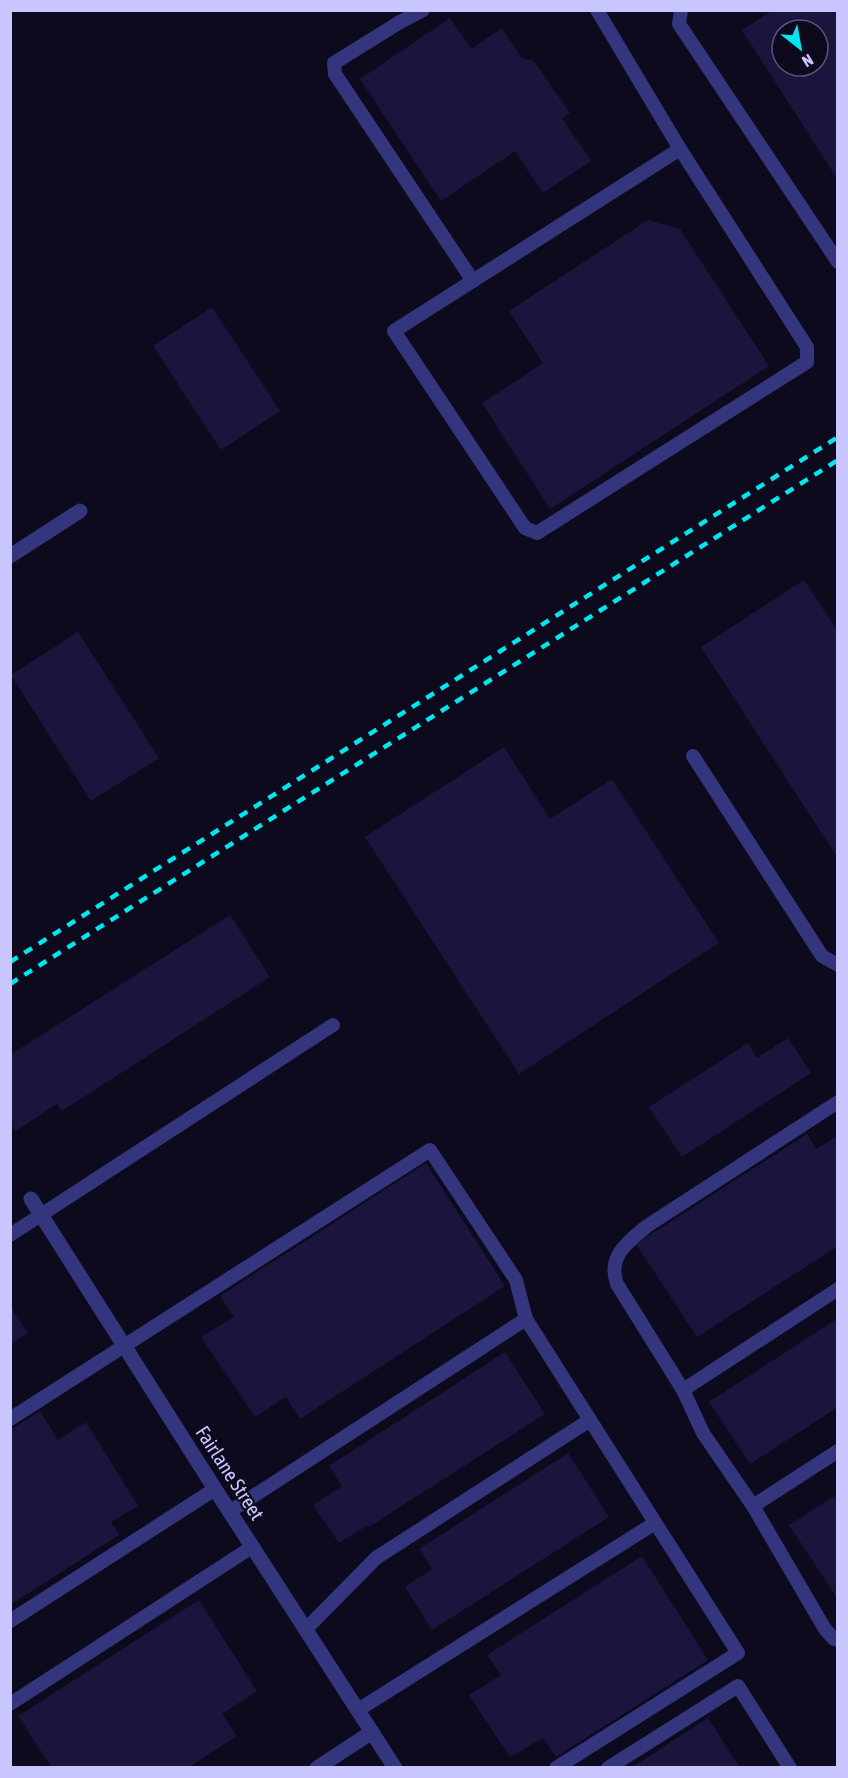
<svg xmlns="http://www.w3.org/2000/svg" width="848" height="1778" viewBox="0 0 848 1778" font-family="'Asap Condensed',sans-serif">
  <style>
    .building { fill: #1b153d; fill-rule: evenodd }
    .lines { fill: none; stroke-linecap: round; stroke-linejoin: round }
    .service { stroke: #33357d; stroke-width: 14 }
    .minor { stroke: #33357d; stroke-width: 15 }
    .rail { stroke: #00e7f0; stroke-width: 4.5; stroke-dasharray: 9 8; stroke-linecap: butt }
    .labels { text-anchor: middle; stroke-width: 4.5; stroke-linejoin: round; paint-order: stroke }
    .street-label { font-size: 20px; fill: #c8c5ff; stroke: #0c0a1c }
  </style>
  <rect width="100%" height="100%" fill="#0c0a1c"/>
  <g class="building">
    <path d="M773 10H838V180L742 30ZM782 30H818V66H782Z"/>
    <path d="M450 18 471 49 502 28 522 58 534 61 570 113 562 118 591 161 543 193 515 151 441 201 360 79Z"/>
    <path d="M648 220 680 229 769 366 550 509 482 403 543 363 509 311Z"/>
    <path d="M212 307 280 411 221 450 153 346Z"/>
    <path d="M804 580 838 632V852L835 854 701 647Z"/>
    <path d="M78 632 159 758 91 801 11 675Z"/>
    <path d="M504 747 550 819 612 779 719 943 519 1074 365 837Z"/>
    <path d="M230 915 270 977 62 1111 57 1104 16 1131 10 1123V1055Z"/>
    <path d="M788 1038 811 1073 682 1157 649 1107 748 1043 757 1058Z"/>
    <path d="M807 1134 816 1149 838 1136V1246L697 1337 636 1244Z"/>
    <path d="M426 1163 505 1286 300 1419 286 1397 255 1417 201 1337 234 1317 220 1296Z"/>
    <path d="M10 1306 28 1333 10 1344Z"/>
    <path d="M838 1318V1407L750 1464 709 1402Z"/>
    <path d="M505 1352 545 1414 369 1527 368 1525 339 1543 313 1505 342 1486 329 1466Z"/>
    <path d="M40 1411 58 1440 86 1422 138 1506 111 1522 119 1535 10 1605V1430Z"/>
    <path d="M568 1453 609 1517 432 1630 405 1587 432 1569 419 1549Z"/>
    <path d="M838 1494V1599L789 1525Z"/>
    <path d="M642 1556 708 1660 556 1757 543 1738 510 1757 469 1695 501 1675 487 1655Z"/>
    <path d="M199 1600 257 1691 222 1714 237 1736 188 1768H52L18 1716Z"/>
    <path d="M708 1718 740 1768H631Z"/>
  </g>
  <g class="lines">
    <g class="service">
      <path d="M423 10 400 22 334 63 335 74 473 281"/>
      <path d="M597 10 680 149 807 347V362L537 533 525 528 394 331 680 149"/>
      <path d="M681 10 679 24 838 262"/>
      <path d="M693 756 822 956 838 965"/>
      <path d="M10 1235 333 1025"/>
      <path d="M683 1390 617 1284C607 1256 628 1242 647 1226L838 1102"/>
      <path d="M10 1419 430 1150 516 1280 526 1319 738 1653 556 1768"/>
      <path d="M838 1451 753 1506 825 1629 834 1639 838 1640"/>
      <path d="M753 1506 703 1433 683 1390 838 1289"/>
      <path d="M229 1512 526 1319"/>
      <path d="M10 1621 215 1489"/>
      <path d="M306 1629 376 1558 590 1420"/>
      <path d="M10 1704 252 1547"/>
      <path d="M358 1710 655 1523"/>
      <path d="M608 1768 738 1686 790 1768"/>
    </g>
    <g class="minor">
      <path d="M10 556 80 511"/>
      <path d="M31 1199 215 1489 395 1768"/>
      <path d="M317 1768 372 1732"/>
    </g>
    <g class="rail">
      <path d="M10 962 838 437"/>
      <path d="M10 984 838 460"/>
    </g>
  </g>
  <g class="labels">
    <g class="street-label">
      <text transform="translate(230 1473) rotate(57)" y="7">Fairlane Street</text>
    </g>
  </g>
  <rect width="848" height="1778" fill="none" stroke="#c8c5ff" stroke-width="24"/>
  <g transform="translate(800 48) rotate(149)"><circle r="28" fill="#0c0a1c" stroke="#575577" stroke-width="1.5"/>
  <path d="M0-4.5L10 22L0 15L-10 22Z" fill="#00e7f0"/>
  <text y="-9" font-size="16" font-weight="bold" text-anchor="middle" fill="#c8c5ff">N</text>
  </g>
</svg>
